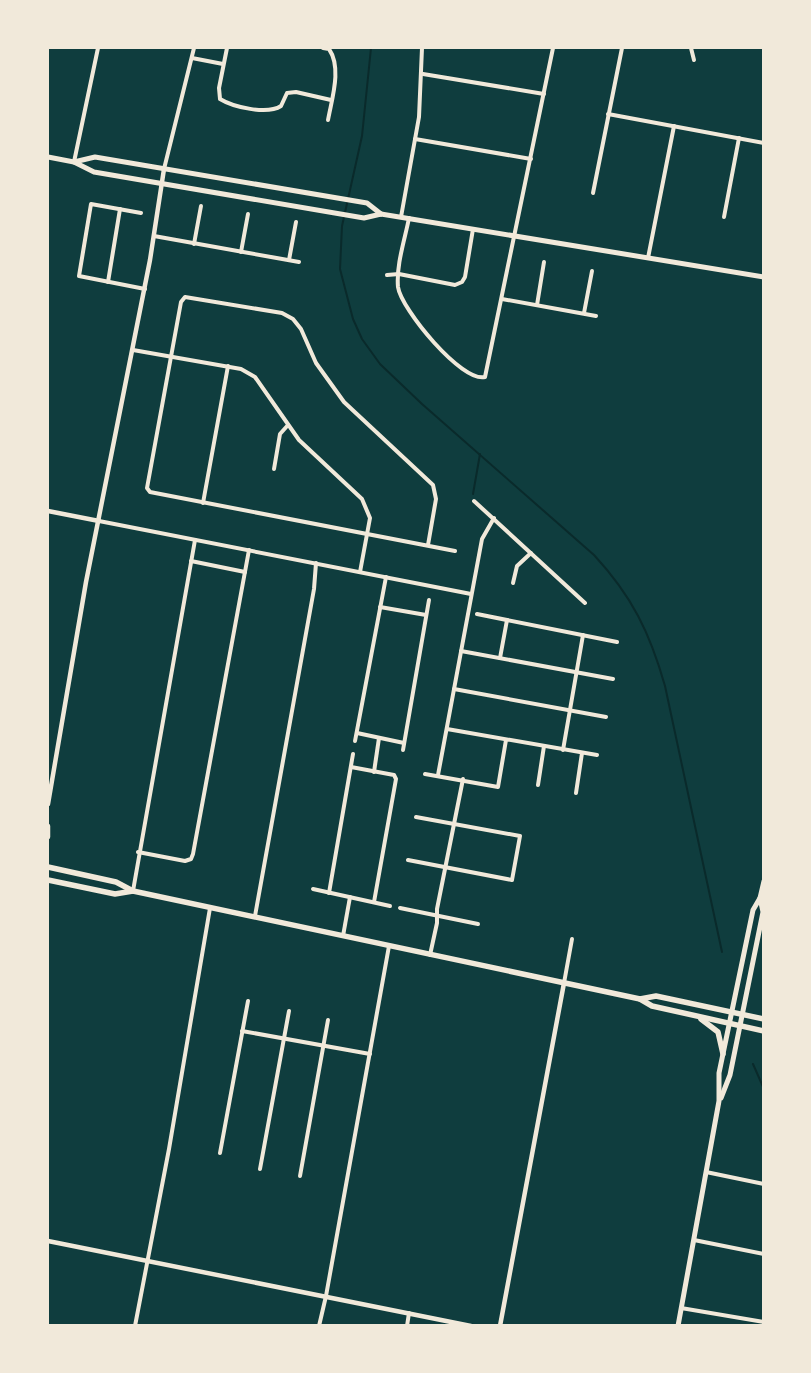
<svg xmlns="http://www.w3.org/2000/svg" width="811" height="1373" viewBox="0 0 811 1373" font-family="Lato,sans-serif">
  <style>
    .lines { fill: none; stroke-linecap: round; stroke-linejoin: round }
    .stream { stroke: #0a2a2b; stroke-width: 2 }
    .minor { stroke: #f1e9da; stroke-width: 4 }
    .tertiary { stroke: #f1e9da; stroke-width: 4.5 }
    .secondary { stroke: #f1e9da; stroke-width: 5 }
    .primary { stroke: #f1e9da; stroke-width: 5.5 }
  </style>
  <rect width="100%" height="100%" fill="#0f3d3e"/>
  <g class="lines">
    <g class="stream">
      <path d="M371 48 362 136 342 226 340 269 353 319 362 339 380 364 422 404 594 555C632 596 650 633 665 686L722 952"/>
      <path d="M473 494 480 454"/>
      <path d="M753 1064 764 1089"/>
    </g>
    <g class="minor">
      <path d="M227 48 219 88 220 99C233 107 267 115 281 106L287 93 296 92 331 100"/>
      <path d="M323 48 329 49C342 68 332 98 328 120"/>
      <path d="M691 48 694 60"/>
      <path d="M192 58 223 64"/>
      <path d="M423 74 544 94"/>
      <path d="M608 114 764 143"/>
      <path d="M415 139 531 159"/>
      <path d="M74 162 98 48"/>
      <path d="M164 169 194 48"/>
      <path d="M593 193 622 48"/>
      <path d="M141 213 91 204 79 276 145 289"/>
      <path d="M401 217 419 117 422 48"/>
      <path d="M724 217 739 138"/>
      <path d="M409 218C405 239 396 265 398 287 401 309 462 383 485 377L553 48"/>
      <path d="M154 236 299 262"/>
      <path d="M194 244 201 206"/>
      <path d="M241 252 248 214"/>
      <path d="M648 258 674 126"/>
      <path d="M289 260 296 222"/>
      <path d="M387 275 399 274 455 285 462 282 465 277 473 229"/>
      <path d="M108 282 120 209"/>
      <path d="M502 299 596 316"/>
      <path d="M537 305 544 262"/>
      <path d="M584 313 592 271"/>
      <path d="M133 350 241 369 255 377 299 440 362 499 370 518 360 572"/>
      <path d="M274 469 280 434 288 425"/>
      <path d="M474 501 585 603"/>
      <path d="M203 503 228 366"/>
      <path d="M99 521 471 594"/>
      <path d="M428 545 436 499 433 485 344 402 316 363 301 329 293 319 282 313 185 297 181 302 147 488 150 492 455 551"/>
      <path d="M191 561 245 572"/>
      <path d="M513 583 517 566 531 553"/>
      <path d="M380 607 426 615"/>
      <path d="M477 614 617 642"/>
      <path d="M461 651 613 679"/>
      <path d="M500 658 507 620"/>
      <path d="M454 689 606 717"/>
      <path d="M447 729 597 755"/>
      <path d="M357 733 404 743"/>
      <path d="M355 741 386 577"/>
      <path d="M403 750 429 600"/>
      <path d="M563 750 583 635"/>
      <path d="M351 767 394 775 396 779 374 902"/>
      <path d="M374 772 379 738"/>
      <path d="M425 774 498 787 506 740"/>
      <path d="M438 775 482 539 494 518"/>
      <path d="M538 785 544 746"/>
      <path d="M576 793 582 753"/>
      <path d="M138 852 185 861 191 859 193 854 249 550"/>
      <path d="M408 860 512 880 520 836 416 817"/>
      <path d="M313 889 390 906"/>
      <path d="M133 891 195 540"/>
      <path d="M329 893 353 754"/>
      <path d="M400 908 478 924"/>
      <path d="M255 916 314 589 316 563"/>
      <path d="M343 936 350 897"/>
      <path d="M430 955 437 923V909L463 779"/>
      <path d="M564 983 572 939"/>
      <path d="M242 1031 370 1054"/>
      <path d="M220 1153 248 1001"/>
      <path d="M260 1169 289 1011"/>
      <path d="M706 1172 764 1184"/>
      <path d="M300 1176 328 1020"/>
      <path d="M694 1240 764 1254"/>
      <path d="M681 1308 764 1322"/>
      <path d="M135 1326 169 1149 210 908"/>
      <path d="M319 1326 326 1296 389 946"/>
      <path d="M407 1326 409 1313"/>
    </g>
    <g class="tertiary">
      <path d="M48 511 99 521"/>
      <path d="M48 804 86 582 150 260 164 169"/>
      <path d="M48 826V837"/>
      <path d="M48 1241 471 1326"/>
      <path d="M500 1326 564 983"/>
    </g>
    <g class="secondary">
      <path d="M48 157 74 162 94 172 364 218 381 214 764 277"/>
      <path d="M74 162 95 157 367 203 381 214"/>
      <path d="M721 1098 730 1075 763 912 760 898 764 881"/>
      <path d="M678 1326 719 1101V1073L753 910 760 898"/>
    </g>
    <g class="primary">
      <path d="M48 867 116 882 133 891 640 999 652 1006 764 1031"/>
      <path d="M48 880 115 894 133 891"/>
      <path d="M640 999 656 996 764 1019"/>
      <path d="M701 1019 718 1032 723 1054"/>
    </g>
  </g>
  <rect width="811" height="1373" fill="none" stroke="#f1e9da" stroke-width="98"/>
</svg>
